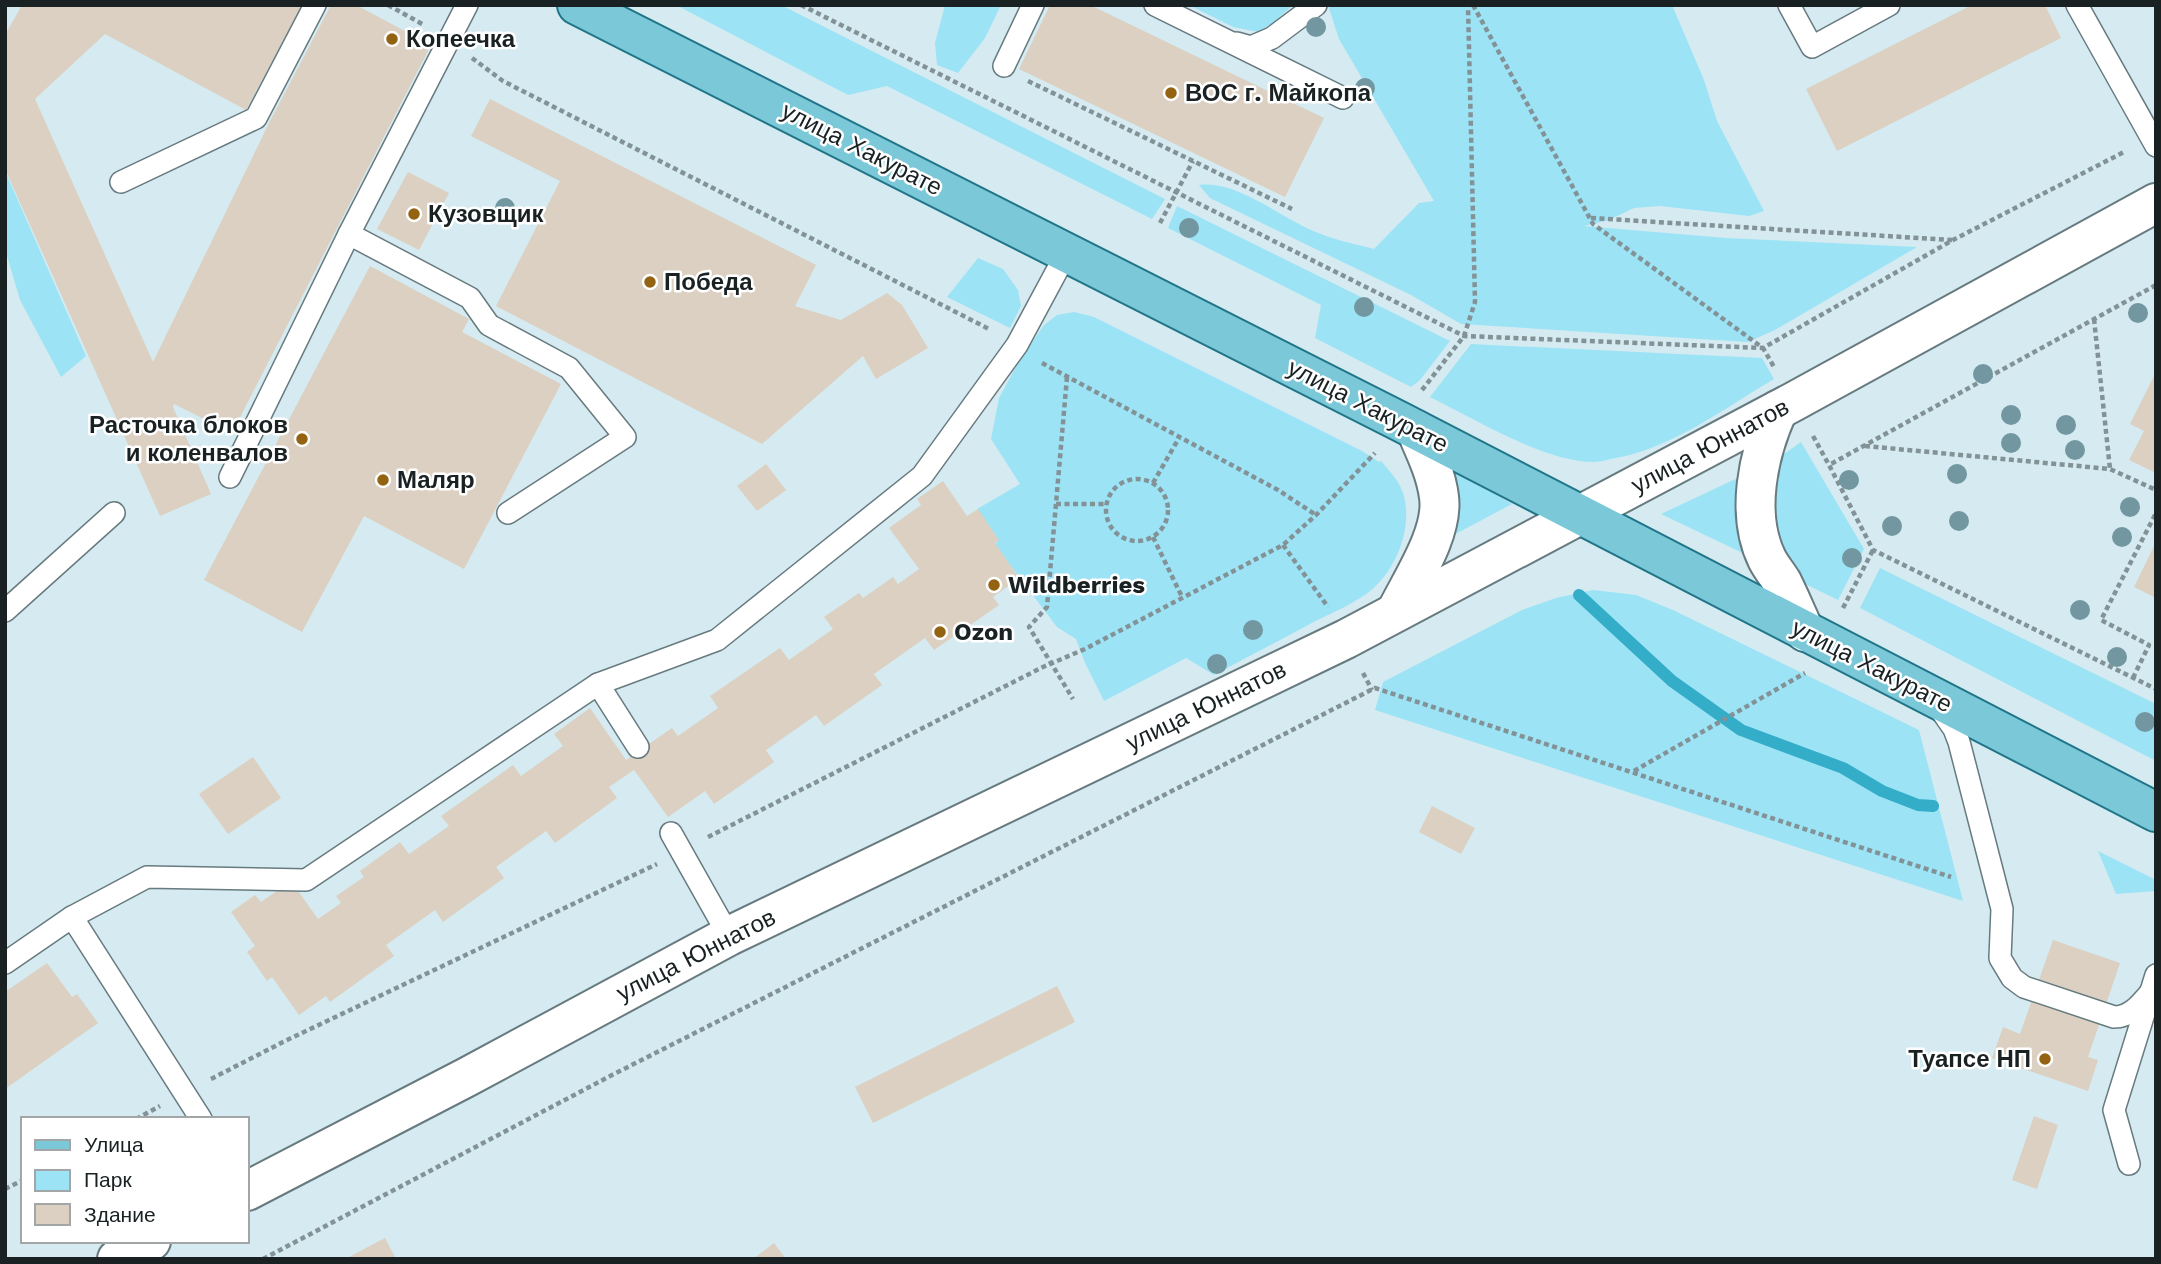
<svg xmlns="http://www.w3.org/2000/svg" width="2161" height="1264" viewBox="0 0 2161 1264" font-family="'Work Sans',sans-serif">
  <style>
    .green { fill: #9ce3f5 }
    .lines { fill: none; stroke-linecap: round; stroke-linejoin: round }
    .stream { stroke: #33adc8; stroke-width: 12 }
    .building { fill: #dbd0c1 }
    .lane-casing { stroke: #677a7f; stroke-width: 24 }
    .secondary-casing { stroke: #677a7f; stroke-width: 42 }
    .primary-casing { stroke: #207688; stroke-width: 42 }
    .path { stroke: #829296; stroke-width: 4.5; stroke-dasharray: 5 3.5; stroke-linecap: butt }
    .lane { stroke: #fff; stroke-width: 21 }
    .secondary { stroke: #fff; stroke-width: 38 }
    .primary { stroke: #7bc8d8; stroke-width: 38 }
    .tree { fill: #7297a0 }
    .poi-dot { fill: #936311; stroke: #fff; stroke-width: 2.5 }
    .labels { text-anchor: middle; stroke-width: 5; stroke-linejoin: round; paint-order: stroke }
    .poi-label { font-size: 24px; font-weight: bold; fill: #192123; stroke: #fff; text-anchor: start }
    .street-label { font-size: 24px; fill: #192123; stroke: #fff }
  </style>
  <rect width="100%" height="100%" fill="#d5ebf1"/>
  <g class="green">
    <path d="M676 5H781L1165 199 1152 219 887 86 848 95Z"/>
    <path d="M945 5H1001L985 38 958 73 937 65 935 43Z"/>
    <path d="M1189 5H1293L1274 22 1258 32 1233 27Z"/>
    <path d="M1328 5H1672L1704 80 1717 121 1764 211 1749 216 1660 206 1634 208 1609 220 1584 226 1726 238 1917 247 1775 330 1748 342 1461 324 1411 295 1210 198 1199 185C1239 180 1284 221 1321 234 1338 241 1356 244 1374 249L1419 203 1434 201 1339 39Z"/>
    <path d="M5 171 86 356 61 377 20 300 5 249Z"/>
    <path d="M1177 206 1450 341 1420 380 1411 387 1315 338 1321 305 1168 228Z"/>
    <path d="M978 258 1003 269 1018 290 1021 306 1010 328 947 297Z"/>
    <path d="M1074 312 1094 317 1362 451 1379 462 1381 461C1390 472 1400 481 1404 496 1413 531 1394 575 1365 595 1347 607 1327 615 1308 625 1277 642 1245 658 1214 675L1186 658 1104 701 1085 663 1076 639 1057 627 995 545 998 540 977 509 1020 484 991 439 999 398 1018 363 1044 325 1057 315Z"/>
    <path d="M1471 344 1762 358 1774 379C1723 409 1674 447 1616 458 1609 459 1601 462 1594 462 1544 462 1475 419 1430 397Z"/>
    <path d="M1801 442 1864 549 1838 600 1793 578 1767 517 1781 456Z"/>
    <path d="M1445 465 1512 504 1446 539Z"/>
    <path d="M1742 476 1751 557 1661 514Z"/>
    <path d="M1880 568 2156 704V761L1860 608Z"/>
    <path d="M1593 590 1636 595 1673 610 1919 730 1963 901 1375 710 1383 682 1522 610 1556 598Z"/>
    <path d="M2098 851 2156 880V891L2116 894Z"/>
  </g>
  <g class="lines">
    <path class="stream" d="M1579 595 1672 681 1741 730 1843 768 1882 791 1918 805 1933 806"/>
  </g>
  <g class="building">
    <path d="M22 5H302L246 110 105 34 35 99 153 362 270 121 331 5H356L431 45 232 433 174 404 173 407 211 494 160 516 5 169V35Z"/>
    <path d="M1050 5H1090L1324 118 1285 197 1019 69Z"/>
    <path d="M1972 5H2045L2061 38 1837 151 1806 89Z"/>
    <path d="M490 99 816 265 795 306 841 320 887 293 902 305 928 348 876 379 863 356 762 444 496 306 560 181 471 136Z"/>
    <path d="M408 172 449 193 419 250 377 229Z"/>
    <path d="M370 266 469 319 462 332 561 384 464 569 364 516 302 632 204 580Z"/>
    <path d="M2156 372V473L2129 460 2144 431 2130 424Z"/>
    <path d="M766 464 786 490 757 511 737 486Z"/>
    <path d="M943 481 967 516 978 509 999 540 995 543 1019 578 993 597 999 605 934 650 925 638 874 674 882 685 824 726 816 715 766 750 774 762 714 804 705 791 668 817 634 770 609 787 617 798 555 843 546 831 496 867 504 878 443 922 435 910 386 945 394 956 330 1002 326 996 299 1015 272 977 267 981 247 952 255 946 231 912 255 895 261 902 291 881 318 919 341 903 336 896 364 877 360 871 400 842 409 854 449 826 441 816 513 765 521 776 563 746 554 734 590 708 626 760 672 728 678 736 718 708 710 696 780 648 789 660 833 629 824 617 859 593 863 598 893 577 898 584 919 569 889 528 921 505 917 499Z"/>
    <path d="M2156 542V598L2134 587Z"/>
    <path d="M253 757 281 798 228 834 199 794Z"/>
    <path d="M1432 806 1475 828 1461 854 1419 832Z"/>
    <path d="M2053 940 2120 963 2088 1057 2098 1060 2088 1091 1992 1058 2003 1027 2020 1034Z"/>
    <path d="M47 963 72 997 77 994 98 1023 5 1089V992Z"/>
    <path d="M1057 986 1075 1022 873 1123 855 1087Z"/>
    <path d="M2034 1116 2058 1125 2037 1189 2012 1180Z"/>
    <path d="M385 1238 396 1259H345Z"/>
    <path d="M774 1243 786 1259H753Z"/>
  </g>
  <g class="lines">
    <defs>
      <g id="lane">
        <path d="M1155 5 1343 98"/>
        <path d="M1789 5 1812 47 1889 5"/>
        <path d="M2077 5 2156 146"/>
        <path d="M1237 43 1251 47 1272 38 1316 5"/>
        <path d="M1004 66 1033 5"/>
        <path d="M121 182 256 118 315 5"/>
        <path d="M349 234 470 298 489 325 569 368 625 437 508 513"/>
        <path d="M230 477 349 234 467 5"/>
        <path d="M5 611 114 513"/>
        <path d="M598 684 638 747"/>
        <path d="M1938 706 1954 729 1959 742 2002 909 2000 958 2012 978 2024 987 2114 1017C2130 1017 2140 1005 2150 993"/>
        <path d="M671 833 729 936"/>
        <path d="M72 917 147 877 306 880 598 684 717 640 922 476 1017 345 1067 252"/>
        <path d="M5 963 72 917 201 1119"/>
        <path d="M2129 1164 2114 1110 2156 975"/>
      </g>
      <g id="secondary">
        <path d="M1778 410C1758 454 1745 514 1767 559 1771 567 1777 574 1782 582 1790 598 1797 615 1805 632"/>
        <path d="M1396 612C1411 581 1444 533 1439 497 1436 473 1425 451 1416 430"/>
        <path d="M247 1191 467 1077 729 936 1346 639 1793 402 2156 203"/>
        <path d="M117 1259 151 1241"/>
      </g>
      <path id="primary" d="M577 5 1399 421 2156 812"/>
    </defs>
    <use href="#lane" class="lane-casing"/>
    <use href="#secondary" class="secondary-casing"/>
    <use href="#primary" class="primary-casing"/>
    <g class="path">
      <path d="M388 5 424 25"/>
      <path d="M801 5 1464 336 1763 348 1953 240 2124 152"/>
      <path d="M1473 5 1593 224 1763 348 1774 367"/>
      <path d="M472 58 503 81 991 330"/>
      <path d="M1028 81 1292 209"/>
      <path d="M1591 218 1952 240"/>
      <path d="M1160 223 1193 161"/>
      <path d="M2156 285 1829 465 1873 550 2156 689"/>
      <path d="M2094 319 2110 469"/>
      <path d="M1042 363 1278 490 1316 515"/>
      <path d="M1067 377 1047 607 1029 627 1073 699"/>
      <path d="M1422 390 1464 336 1475 302 1468 5"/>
      <path d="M1813 436 1829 465"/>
      <path d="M1865 446 2110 469 2156 490"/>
      <circle cx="1137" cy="510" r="31"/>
      <path d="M1153 483 1179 438"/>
      <path d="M1056 504H1107"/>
      <path d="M1153 537 1182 597"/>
      <path d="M1283 545 1328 607"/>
      <path d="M1843 608 1873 550"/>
      <path d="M1363 673 1372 690"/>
      <path d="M2133 678 2149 645 2101 620 2156 513"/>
      <path d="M1634 771 1805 673"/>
      <path d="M708 837 1043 667 1085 649 1283 545 1316 515 1375 453"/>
      <path d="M211 1079 285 1041 657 864"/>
      <path d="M136 1119 160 1106"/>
      <path d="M5 1189 23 1180"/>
      <path d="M263 1259 614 1074 1375 688 1951 877"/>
    </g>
    <use href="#lane" class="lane"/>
    <use href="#secondary" class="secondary"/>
    <use href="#primary" class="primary"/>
  </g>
  <g class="tree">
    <circle cx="1316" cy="27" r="10"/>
    <circle cx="1365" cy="88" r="10"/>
    <circle cx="505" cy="208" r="10"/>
    <circle cx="1189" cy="228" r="10"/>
    <circle cx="1364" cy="307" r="10"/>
    <circle cx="2138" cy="313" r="10"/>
    <circle cx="1983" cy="374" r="10"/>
    <circle cx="2011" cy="415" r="10"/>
    <circle cx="2066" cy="425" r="10"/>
    <circle cx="2011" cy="443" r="10"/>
    <circle cx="2075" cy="450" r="10"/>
    <circle cx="1957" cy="474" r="10"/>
    <circle cx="1849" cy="480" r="10"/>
    <circle cx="2130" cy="507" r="10"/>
    <circle cx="1959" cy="521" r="10"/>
    <circle cx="1892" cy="526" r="10"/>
    <circle cx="2122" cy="537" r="10"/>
    <circle cx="1852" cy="558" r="10"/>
    <circle cx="2080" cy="610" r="10"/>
    <circle cx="1253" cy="630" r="10"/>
    <circle cx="2117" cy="657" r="10"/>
    <circle cx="1217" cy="664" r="10"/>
    <circle cx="2145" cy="722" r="10"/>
  </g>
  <g class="poi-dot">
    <circle cx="392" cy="39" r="7"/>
    <circle cx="1171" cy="93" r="7"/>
    <circle cx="414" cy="214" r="7"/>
    <circle cx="650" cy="282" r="7"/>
    <circle cx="302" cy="439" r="7"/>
    <circle cx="383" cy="480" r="7"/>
    <circle cx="994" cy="585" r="7"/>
    <circle cx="940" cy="632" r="7"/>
    <circle cx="2045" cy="1059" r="7"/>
  </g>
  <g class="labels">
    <g class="poi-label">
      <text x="406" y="47">Копеечка</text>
      <text x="1185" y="101">ВОС г. Майкопа</text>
      <text x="428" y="222">Кузовщик</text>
      <text x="664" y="290">Победа</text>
      <text x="288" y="433" text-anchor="end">Расточка блоков<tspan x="288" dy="28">и коленвалов</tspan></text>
      <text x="397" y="488">Маляр</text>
      <text x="1008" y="593">Wildberries</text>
      <text x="954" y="640">Ozon</text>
      <text x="2031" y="1067" text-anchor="end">Туапсе НП</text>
    </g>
    <g class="street-label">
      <text transform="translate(862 149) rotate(27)" y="8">улица Хакурате</text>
      <text transform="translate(1368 406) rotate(27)" y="8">улица Хакурате</text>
      <text transform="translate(1710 446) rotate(-28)" y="8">улица Юннатов</text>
      <text transform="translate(1872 666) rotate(27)" y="8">улица Хакурате</text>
      <text transform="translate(1206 706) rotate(-26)" y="8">улица Юннатов</text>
      <text transform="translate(696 955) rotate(-27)" y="8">улица Юннатов</text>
    </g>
  </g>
  <rect width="2161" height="1264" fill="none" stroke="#192123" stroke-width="14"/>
  <rect x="21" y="1117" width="228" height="126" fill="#ffffff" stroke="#a3a6a7" stroke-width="2"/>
  <rect x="35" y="1140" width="35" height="10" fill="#7bc8d8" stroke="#a3a6a7" stroke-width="2"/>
  <text x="84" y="1152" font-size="21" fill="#192123">Улица</text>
  <rect x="35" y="1170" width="35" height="21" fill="#9ce3f5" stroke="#a3a6a7" stroke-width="2"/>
  <text x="84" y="1187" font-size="21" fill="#192123">Парк</text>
  <rect x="35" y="1204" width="35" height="21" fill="#dbd0c1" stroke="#a3a6a7" stroke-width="2"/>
  <text x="84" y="1222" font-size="21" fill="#192123">Здание</text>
</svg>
